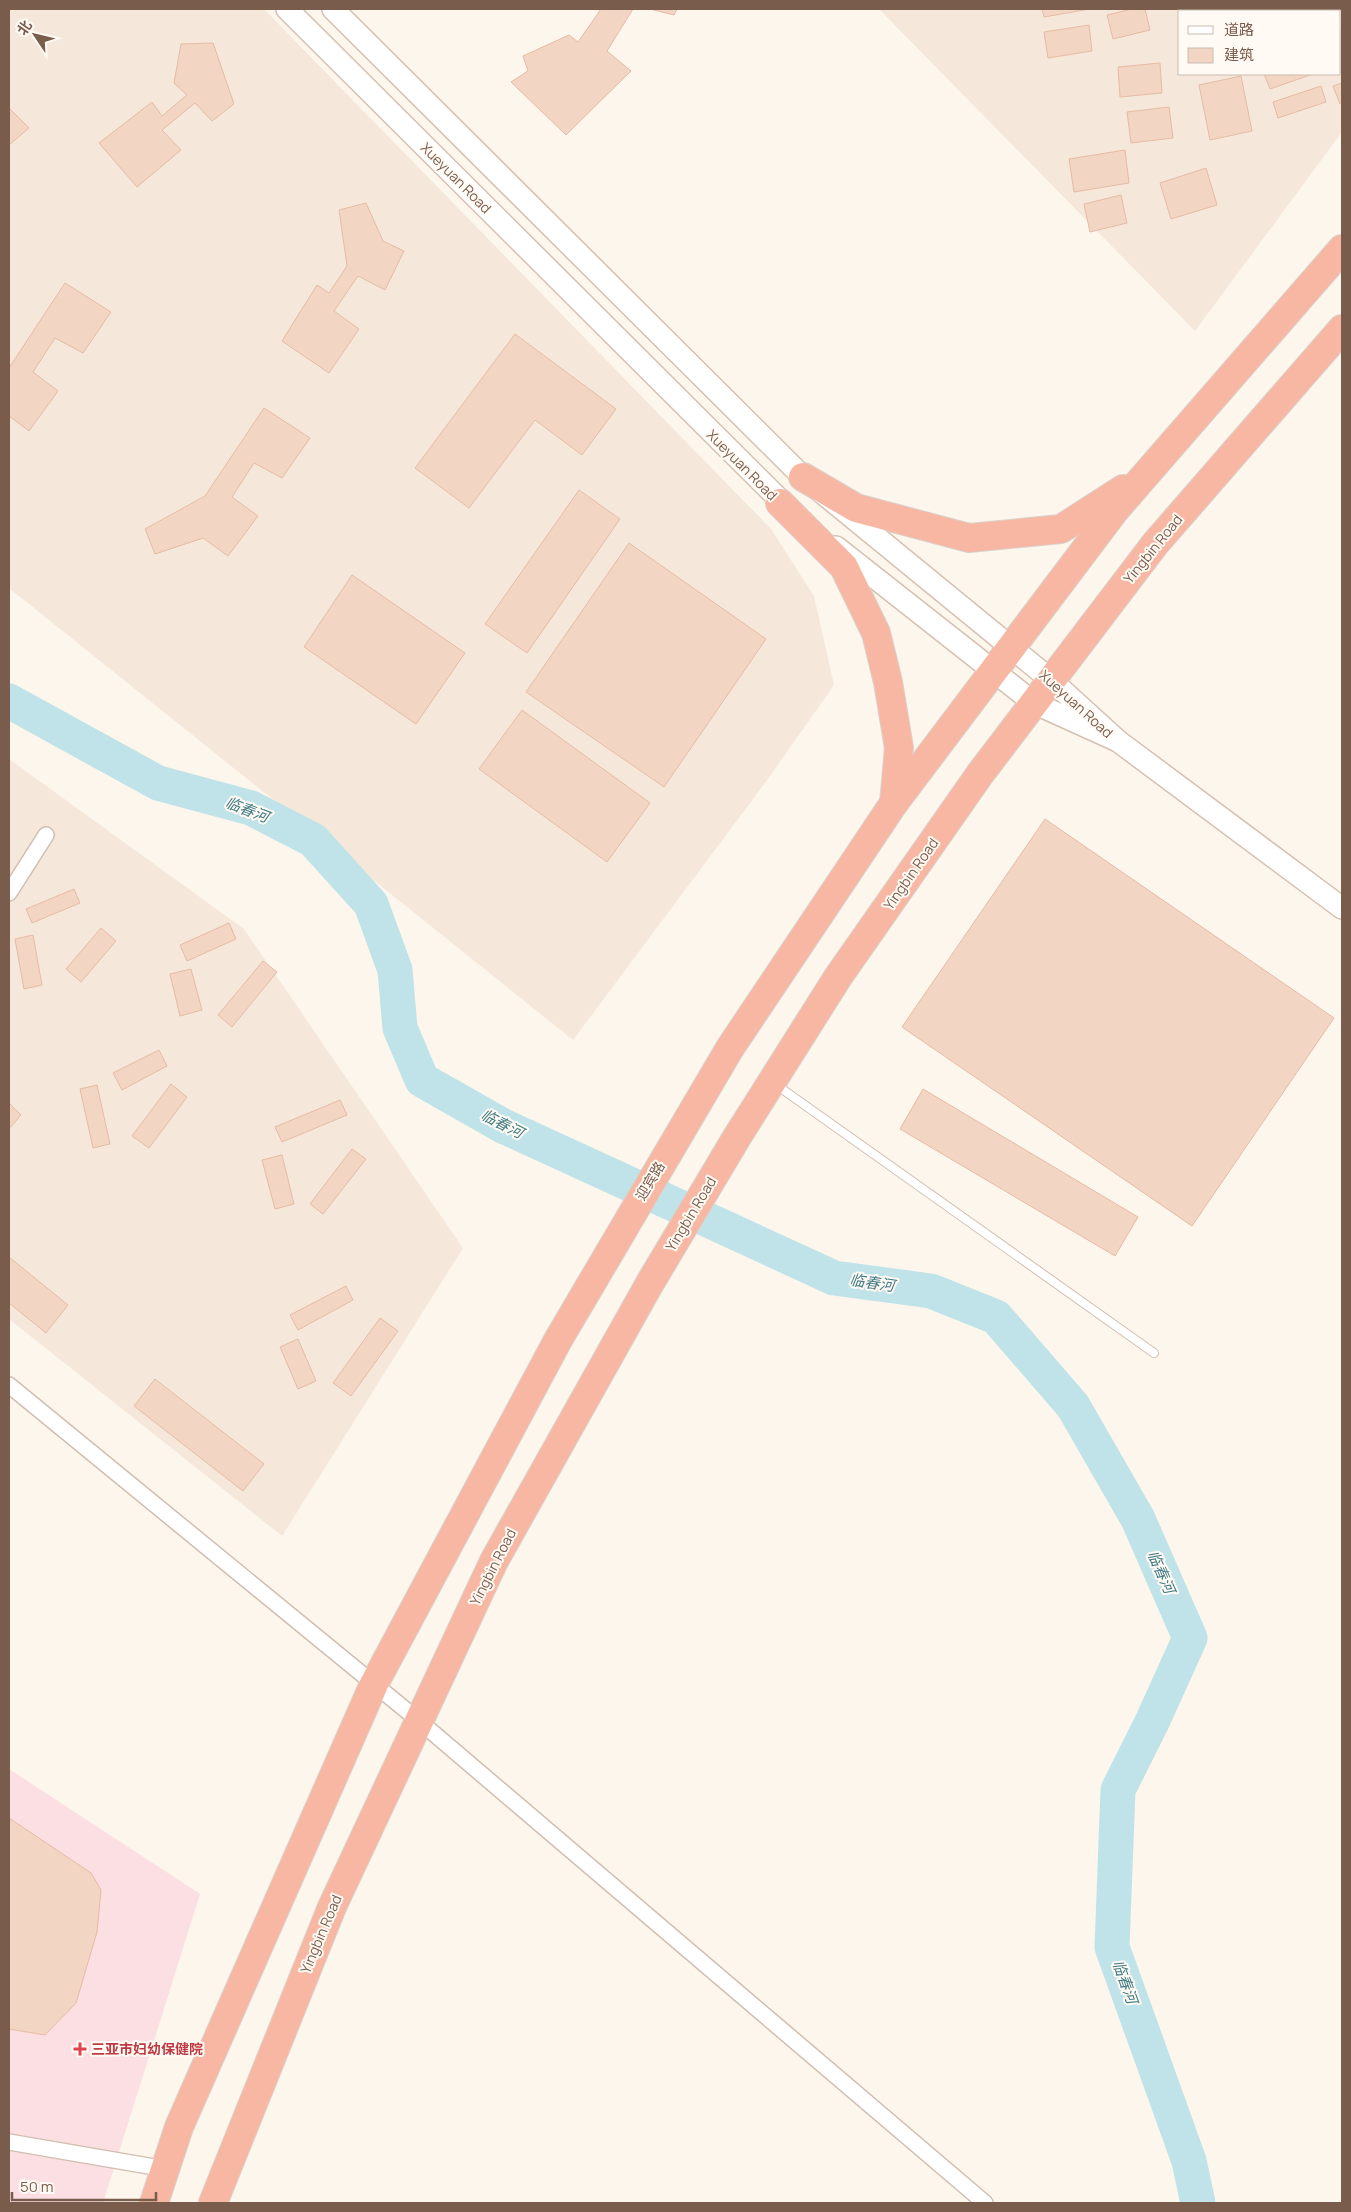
<svg xmlns="http://www.w3.org/2000/svg" width="1351" height="2212" viewBox="0 0 1351 2212" font-family="Manrope,'Noto Sans SC',sans-serif">
  <style>
    .residential { fill: #f5e8da }
    .medical { fill: #fbdfe3 }
    .lines { fill: none; stroke-linecap: round; stroke-linejoin: round }
    .river { stroke: #bfe3e8; stroke-width: 35 }
    .building { fill: #f3d5c3; stroke: #e6bba3 }
    .lane-casing { stroke: #d1beb0; stroke-width: 10 }
    .street-casing { stroke: #d1beb0; stroke-width: 18 }
    .secondary-casing { stroke: #d6c0b0; stroke-width: 24 }
    .highway-casing { stroke: #dad1cd; stroke-width: 30 }
    .lane { stroke: #fff; stroke-width: 8 }
    .street { stroke: #fff; stroke-width: 15 }
    .secondary { stroke: #fff; stroke-width: 21 }
    .highway { stroke: #f7b7a3; stroke-width: 28 }
    .health-dot { fill: #e0444e; stroke: #fffaf3; stroke-width: 2 }
    .labels { text-anchor: middle; stroke-width: 4; stroke-linejoin: round; paint-order: stroke }
    .street-label { font-size: 14px; fill: #7a5c4d; stroke: #fffaf3 }
    .health-label { font-size: 14px; font-weight: bold; fill: #be3a42; stroke: #fffaf3; text-anchor: start }
    .water-label { font-size: 15px; font-style: italic; fill: #437c86; stroke: #fffaf3 }
  </style>
  <rect width="100%" height="100%" fill="#fdf6ec"/>
  <g class="residential">
    <path d="M9 9H264L771 529 814 596 834 685 765 783 573 1040 9 588Z"/>
    <path d="M879 9H1333L1334 11H1180V74H1340V28L1342 35V132L1195 331Z"/>
    <path d="M9 759 244 929 463 1248 282 1536 9 1319Z"/>
  </g>
  <path class="medical" d="M9 1769 200 1894 103 2203H9Z"/>
  <g class="lines">
    <path class="river" d="M9 701 158 783 251 808 313 840 371 904 395 970 400 1028 422 1080 503 1126 834 1278 931 1291 996 1317 1073 1406 1138 1519 1190 1638 1152 1722 1118 1790 1112 1947 1189 2161 1198 2203"/>
  </g>
  <g class="building">
    <path d="M601 9H633L607 51 631 71 566 135 511 82 528 71 523 56 569 35 578 42Z"/>
    <path d="M650 9H677L674 15Z"/>
    <path d="M1042 9H1090L1044 17Z"/>
    <path d="M1132 9H1145L1150 30 1113 39 1107 15Z"/>
    <path d="M1297 9H1330L1323 11H1298Z"/>
    <path d="M1089 25 1092 51 1048 58 1044 32Z"/>
    <path d="M213 43 234 104 212 121 195 103 162 130 181 150 137 187 99 143 152 102 162 116 187 95 174 83 181 44Z"/>
    <path d="M1160 63 1162 93 1120 97 1118 67Z"/>
    <path d="M1264 74H1313L1270 89Z"/>
    <path d="M1241 76 1252 131 1210 140 1199 85Z"/>
    <path d="M1342 83V103L1340 104 1333 86Z"/>
    <path d="M1321 86 1326 102 1278 118 1273 102Z"/>
    <path d="M1169 107 1173 138 1131 143 1127 112Z"/>
    <path d="M9 108 29 128 9 145Z"/>
    <path d="M1125 150 1129 183 1074 192 1069 159Z"/>
    <path d="M1206 168 1217 205 1171 219 1160 183Z"/>
    <path d="M1121 195 1127 223 1090 232 1084 204Z"/>
    <path d="M366 203 383 241 404 251 385 290 358 276 334 311 359 329 329 373 282 341 317 285 329 293 347 266 339 210Z"/>
    <path d="M65 283 111 312 83 353 55 338 33 372 58 391 29 431 9 416V368Z"/>
    <path d="M515 334 616 409 582 455 535 420 469 508 415 468Z"/>
    <path d="M264 408 310 438 282 478 254 463 232 497 258 516 228 556 203 538 155 554 145 529 205 496Z"/>
    <path d="M579 490 620 519 527 653 485 624Z"/>
    <path d="M629 543 766 639 664 787 526 692Z"/>
    <path d="M352 575 465 653 416 724 304 647Z"/>
    <path d="M522 710 650 803 607 862 479 769Z"/>
    <path d="M1045 819 1334 1018 1192 1226 902 1027Z"/>
    <path d="M74 889 80 903 32 923 26 909Z"/>
    <path d="M229 923 236 939 187 961 180 945Z"/>
    <path d="M101 928 116 941 81 982 66 969Z"/>
    <path d="M33 935 42 985 24 989 15 939Z"/>
    <path d="M263 961 277 972 232 1027 218 1015Z"/>
    <path d="M191 969 202 1010 180 1016 170 974Z"/>
    <path d="M159 1050 167 1066 122 1090 113 1073Z"/>
    <path d="M171 1084 187 1097 149 1148 132 1136Z"/>
    <path d="M97 1085 110 1144 93 1148 80 1089Z"/>
    <path d="M923 1089 1138 1217 1115 1256 900 1129Z"/>
    <path d="M340 1100 347 1115 282 1142 275 1127Z"/>
    <path d="M9 1103 21 1115 9 1129Z"/>
    <path d="M352 1149 366 1159 323 1214 310 1204Z"/>
    <path d="M282 1155 294 1204 275 1209 262 1160Z"/>
    <path d="M9 1257 68 1305 46 1333 9 1303Z"/>
    <path d="M346 1286 353 1300 298 1330 290 1315Z"/>
    <path d="M380 1318 398 1331 351 1396 333 1383Z"/>
    <path d="M298 1339 316 1381 298 1389 280 1347Z"/>
    <path d="M155 1379 264 1464 243 1491 134 1406Z"/>
    <path d="M9 1818 91 1873 101 1890 97 1932 76 2003 45 2035 9 2029Z"/>
  </g>
  <g class="lines">
    <defs>
      <path id="lane" d="M775 1084 1154 1353"/>
      <g id="street">
        <path d="M9 893 46 835"/>
        <path d="M9 1385 418 1720 985 2203"/>
        <path d="M9 2142 166 2169"/>
      </g>
      <g id="secondary">
        <path d="M287 9 792 512"/>
        <path d="M333 9 803 477 1051 680 1118 741 1034 703 836 547"/>
        <path d="M1118 741 1342 908"/>
      </g>
      <g id="highway">
        <path d="M803 477 856 508 969 538 1061 529 1123 489"/>
        <path d="M780 503 844 567 876 633 888 682 899 748 894 803"/>
        <path d="M154 2203 179 2127 374 1684 558 1340 730 1048 894 803 1115 510 1342 249"/>
        <path d="M213 2203 332 1907 494 1561 650 1283 737 1137 838 977 980 774 1155 544 1342 329"/>
      </g>
    </defs>
    <use href="#lane" class="lane-casing"/>
    <use href="#street" class="street-casing"/>
    <use href="#secondary" class="secondary-casing"/>
    <use href="#highway" class="highway-casing"/>
    <use href="#lane" class="lane"/>
    <use href="#street" class="street"/>
    <use href="#secondary" class="secondary"/>
    <use href="#highway" class="highway"/>
  </g>
  <path class="health-dot" d="M77.5 2041.5h5v5h5v5h-5v5h-5v-5h-5v-5h5z"/>
  <g class="labels">
    <g class="street-label">
      <text transform="translate(456 178) rotate(45)" y="5">Xueyuan Road</text>
      <text transform="translate(742 465) rotate(45)" y="5">Xueyuan Road</text>
      <text transform="translate(1153 549) rotate(-51)" y="5">Yingbin Road</text>
      <text transform="translate(1076 704) rotate(42)" y="5">Xueyuan Road</text>
      <text transform="translate(911 874) rotate(-55)" y="5">Yingbin Road</text>
      <text transform="translate(650 1181) rotate(-59)" y="5">迎宾路</text>
      <text transform="translate(691 1214) rotate(-59)" y="5">Yingbin Road</text>
      <text transform="translate(493 1567) rotate(-63)" y="5">Yingbin Road</text>
      <text transform="translate(321 1934) rotate(-67)" y="5">Yingbin Road</text>
    </g>
    <g class="health-label">
      <text x="91" y="2054">三亚市妇幼保健院</text>
    </g>
    <g class="water-label">
      <text transform="translate(247 810) rotate(21)" y="5">临春河</text>
      <text transform="translate(502 1124) rotate(27)" y="5">临春河</text>
      <text transform="translate(872 1283) rotate(8)" y="5">临春河</text>
      <text transform="translate(1161 1572) rotate(66)" y="5">临春河</text>
      <text transform="translate(1125 1982) rotate(70)" y="5">临春河</text>
    </g>
  </g>
  <rect width="1351" height="2212" fill="none" stroke="#7a5c4d" stroke-width="20"/>
  <rect x="1178" y="10" width="162" height="65" fill="#fffaf3" stroke="#cabbb1"/>
  <rect x="1188" y="26" width="25" height="8" fill="#ffffff" stroke="#cabbb1"/>
  <text x="1224" y="35" font-size="15" fill="#7a5c4d">道路</text>
  <rect x="1188" y="48" width="25" height="15" fill="#f3d5c3" stroke="#cabbb1"/>
  <text x="1224" y="60" font-size="15" fill="#7a5c4d">建筑</text>
  <g transform="translate(35 35) rotate(305)" stroke="#fffaf3" stroke-width="4" paint-order="stroke">
  <path d="M0-4L9 19L0 12L-9 19Z" fill="#7a5c4d"/>
  <text y="-8" font-size="14" font-weight="bold" text-anchor="middle" fill="#7a5c4d">北</text>
  </g>
  <path d="M12 2192v8h144v-8" fill="none" stroke="#7a5c4d" stroke-width="2.5"/>
  <text x="20" y="2192" font-size="15" fill="#7a5c4d" stroke="#fffaf3" stroke-width="4" paint-order="stroke">50 m</text>
</svg>
